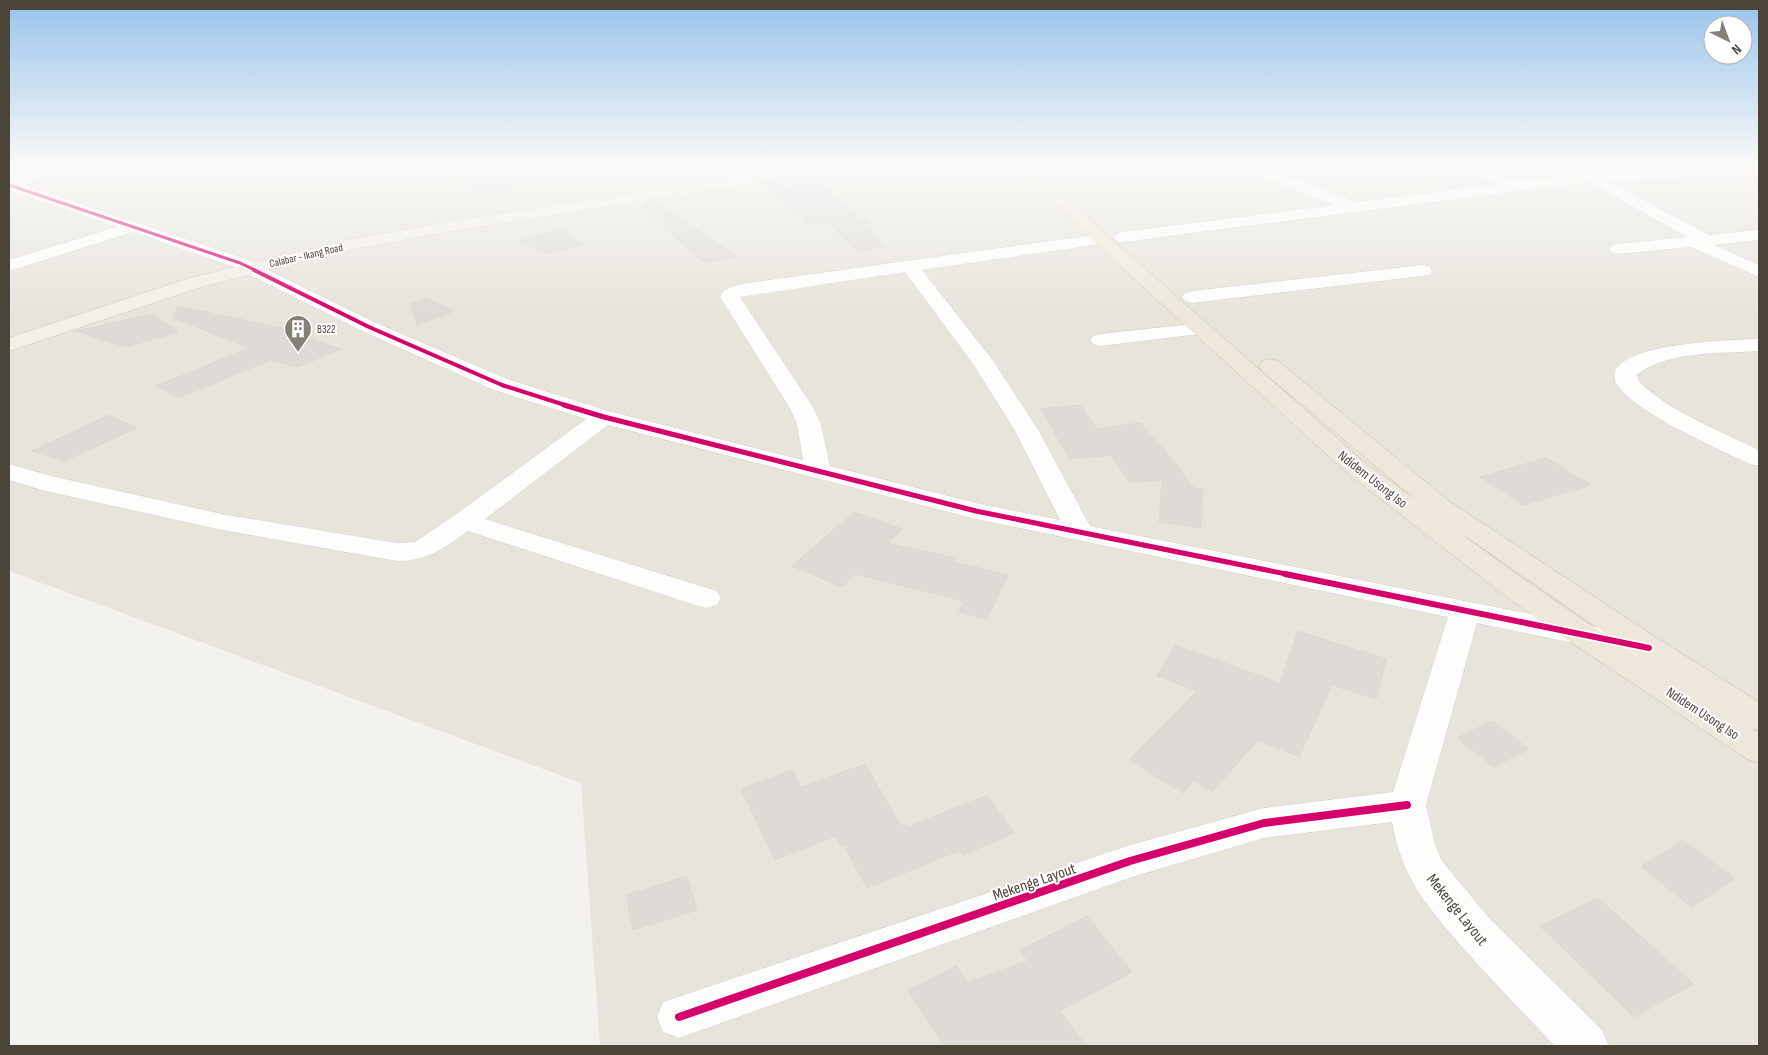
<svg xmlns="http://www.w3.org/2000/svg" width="1768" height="1055" viewBox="0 0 1768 1055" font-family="'Sofia Sans Condensed',sans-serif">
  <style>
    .residential { fill: #e7e4dc }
    .building { fill: #dedbd6; stroke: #dcd9d4 }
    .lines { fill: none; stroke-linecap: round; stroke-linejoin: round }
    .minor-casing { stroke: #d2d0cb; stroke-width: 1 }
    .major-casing { stroke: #d6cebb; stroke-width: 1 }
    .highway-casing { stroke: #ccbfa9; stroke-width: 1 }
    .minor { fill: #fdfdfc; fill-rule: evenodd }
    .major { fill: #f2efe6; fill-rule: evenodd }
    .highway { fill: #ede8db; fill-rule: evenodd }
    .cycleway-far4-casing { stroke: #fff; stroke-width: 5 }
    .cycleway-far3-casing { stroke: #fff; stroke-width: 6 }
    .cycleway-far2-casing { stroke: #fff; stroke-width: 8 }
    .cycleway-far1-casing { stroke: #fff; stroke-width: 9 }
    .cycleway-casing { stroke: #fff; stroke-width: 11 }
    .cycleway-far4 { stroke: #d6006c; stroke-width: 3 }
    .cycleway-far3 { stroke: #d6006c; stroke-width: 4 }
    .cycleway-far2 { stroke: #d6006c; stroke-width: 5 }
    .cycleway-far1 { stroke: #d6006c; stroke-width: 6 }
    .cycleway { stroke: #d6006c; stroke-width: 8 }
    .labels { text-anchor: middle; stroke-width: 4; stroke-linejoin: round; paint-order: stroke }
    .far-street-label { font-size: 11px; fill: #4b4439; stroke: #fff }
    .far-poi-label { font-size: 11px; fill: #4b4439; stroke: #fff; text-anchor: start }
    .street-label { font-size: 14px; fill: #4b4439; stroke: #fff }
    .near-street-label { font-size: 16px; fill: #4b4439; stroke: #fff }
  </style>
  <rect width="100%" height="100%" fill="#f4f2ee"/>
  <path class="residential" d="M9 164H1759V1046H600L581 783 9 571Z"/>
  <g class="building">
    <path d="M489 170 509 190 478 196 462 175Z"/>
    <path d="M818 182 863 220H865L883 246 858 252 829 223 811 224 768 189Z"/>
    <path d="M656 201 736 256 704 263 642 208 646 202Z"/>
    <path d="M559 229 585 245 549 253 518 241Z"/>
    <path d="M426 298 454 311 417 325 410 304Z"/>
    <path d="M178 306 281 328 340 349 298 367 271 360 179 398 156 386 249 348 174 318Z"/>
    <path d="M153 314 178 332 126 347 76 331Z"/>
    <path d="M1080 405 1097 429 1140 423 1164 449 1194 488 1203 489 1201 528 1159 522 1162 480 1130 483 1111 455 1070 459 1041 409Z"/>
    <path d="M109 415 137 428 64 461 32 451Z"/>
    <path d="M1546 458 1591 485 1524 505 1480 477Z"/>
    <path d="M854 512 902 529 888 543 956 558 954 562 1008 575 987 619 959 612 964 601 855 574 842 587 792 566Z"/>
    <path d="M1298 631 1386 659 1376 699 1332 685 1299 757 1258 740 1212 792 1194 781 1183 793 1129 760 1197 691 1157 676 1175 645 1280 683Z"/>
    <path d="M1492 721 1529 749 1493 767 1457 738Z"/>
    <path d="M865 764 901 826 906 824 908 827 987 795 1014 833 963 855 961 850 867 888 844 845 841 847 836 836 775 860 741 789 792 770 801 787Z"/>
    <path d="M1683 840 1735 878 1692 907 1641 867Z"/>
    <path d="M687 876 697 910 633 930 626 895Z"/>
    <path d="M1598 898 1694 984 1634 1017 1540 926Z"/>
    <path d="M1087 916 1132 972 1060 1011 1087 1046H944L908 991 956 966 967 982 1028 961 1020 950Z"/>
  </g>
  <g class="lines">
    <defs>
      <g id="minor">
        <path d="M37 164H53L26 186 246 259 376 323 510 380 612 412 803 460 797 424 789 407 720 297 724 290 740 284 1101 234 1107 235 1110 239 1107 243 1101 244 922 270 994 362 1039 431 1090 526 1660 640 1665 648 1660 656 1649 659 1477 623 1426 805 1435 845 1442 861 1490 919 1602 1030 1609 1046H1555C1518 1007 1479 968 1444 926 1433 911 1419 896 1411 879 1401 861 1396 842 1392 822L1264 838 1132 877 679 1038 663 1032 657 1017 663 1002 1130 845 1264 808 1393 792 1448 617 976 519 608 425 485 519 717 591 721 598 717 605 706 608 695 605 468 531C444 548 428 561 397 561L222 530 45 491 9 480V464L51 476 222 514 397 543 415 542 455 515 586 419 494 390 362 331 234 267 133 232 9 271V260L116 227 9 190V180L12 181ZM905 272 973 364 1015 431 1060 520 976 503 830 466 821 424 813 407 740 297Z"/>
        <path d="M1234 164H1253L1357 202 1498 184 1449 167 1447 164H1467L1519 182 1584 173 1759 165V173L1609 181 1709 235 1759 230V240L1714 245 1759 265V277L1691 247 1618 254 1612 253 1609 249 1612 245 1618 244 1687 237 1589 182 1123 242 1117 241 1114 237 1117 233 1123 232 1335 205 1236 167Z"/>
        <path d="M1423 265 1430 267 1432 271 1430 275 1192 303 1185 301 1182 297 1185 293 1192 291Z"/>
        <path d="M1201 323 1208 325 1211 329 1208 333 1100 346 1093 344 1090 340 1093 336 1100 334Z"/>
        <path d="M1759 339V351C1718 354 1673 350 1637 374L1638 380C1665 410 1723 432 1759 450V466L1750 464C1723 451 1623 408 1615 380 1605 342 1737 340 1759 339Z"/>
      </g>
      <path id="major" d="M824 164H856L854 167 849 168 453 231 348 250 204 286 9 351V338L190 278 348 240 453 221Z"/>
      <path id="highway" d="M1015 164H1030L1107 235 1364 462 1416 500 1262 371 1259 366 1262 361 1270 359 1278 361 1449 501 1660 640 1759 702V730L1752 729 1759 733V763L1747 759 1569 641 1503 594 1346 472 1095 243ZM1458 531 1638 656 1661 671C1592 627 1524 581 1458 531Z"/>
    </defs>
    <use href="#minor" class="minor-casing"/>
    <use href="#major" class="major-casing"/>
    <use href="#highway" class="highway-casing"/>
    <use href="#minor" class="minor"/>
    <use href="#major" class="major"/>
    <use href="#highway" class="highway"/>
    <defs>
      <path id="cycleway-far4" d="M9 185 240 263 257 271"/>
      <path id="cycleway-far3" d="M254 270 369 327 502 385 568 406"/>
      <path id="cycleway-far2" d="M564 405 604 417 976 511 1291 575"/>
      <path id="cycleway-far1" d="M1285 574 1649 648"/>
      <path id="cycleway" d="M679 1017 1130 861 1264 823 1407 805"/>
    </defs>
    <use href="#cycleway-far4" class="cycleway-far4-casing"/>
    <use href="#cycleway-far3" class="cycleway-far3-casing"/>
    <use href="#cycleway-far2" class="cycleway-far2-casing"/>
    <use href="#cycleway-far1" class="cycleway-far1-casing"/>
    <use href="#cycleway" class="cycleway-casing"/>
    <use href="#cycleway-far4" class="cycleway-far4"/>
    <use href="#cycleway-far3" class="cycleway-far3"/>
    <use href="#cycleway-far2" class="cycleway-far2"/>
    <use href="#cycleway-far1" class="cycleway-far1"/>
    <use href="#cycleway" class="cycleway"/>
  </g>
  <linearGradient id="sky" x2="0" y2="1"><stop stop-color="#98c4ec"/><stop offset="0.53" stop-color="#faf9f7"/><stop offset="1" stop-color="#faf9f7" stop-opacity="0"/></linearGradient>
  <rect width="1768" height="311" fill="url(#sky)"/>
  <defs>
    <symbol id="building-pin" viewBox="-11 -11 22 30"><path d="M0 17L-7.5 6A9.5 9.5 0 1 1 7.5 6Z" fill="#868178" stroke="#fff"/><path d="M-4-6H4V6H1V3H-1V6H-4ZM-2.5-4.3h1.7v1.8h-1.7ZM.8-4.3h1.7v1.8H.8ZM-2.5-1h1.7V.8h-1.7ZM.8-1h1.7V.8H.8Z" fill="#fff"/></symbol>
  </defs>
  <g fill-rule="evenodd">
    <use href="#building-pin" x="282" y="313" width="32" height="43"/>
  </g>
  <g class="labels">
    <g class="far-street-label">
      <text transform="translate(306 255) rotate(-13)" y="4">Calabar - Ikang Road</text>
    </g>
    <g class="far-poi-label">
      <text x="317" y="333">B322</text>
    </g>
    <g class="street-label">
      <text transform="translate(1373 479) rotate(38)" y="5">Ndidem Usong Iso</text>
      <text transform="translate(1703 713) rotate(33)" y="5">Ndidem Usong Iso</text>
    </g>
    <g class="near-street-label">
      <text transform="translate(1034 881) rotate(-19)" y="6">Mekenge Layout</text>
      <text transform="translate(1458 909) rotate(51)" y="6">Mekenge Layout</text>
    </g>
  </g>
  <rect width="1768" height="1055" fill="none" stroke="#4b4439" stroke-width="20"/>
  <g transform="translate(1728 40) rotate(138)"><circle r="24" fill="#ffffff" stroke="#b7b4b0"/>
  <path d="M0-4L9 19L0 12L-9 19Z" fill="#868178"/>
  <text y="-8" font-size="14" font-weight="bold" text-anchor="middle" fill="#4b4439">N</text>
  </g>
</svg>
